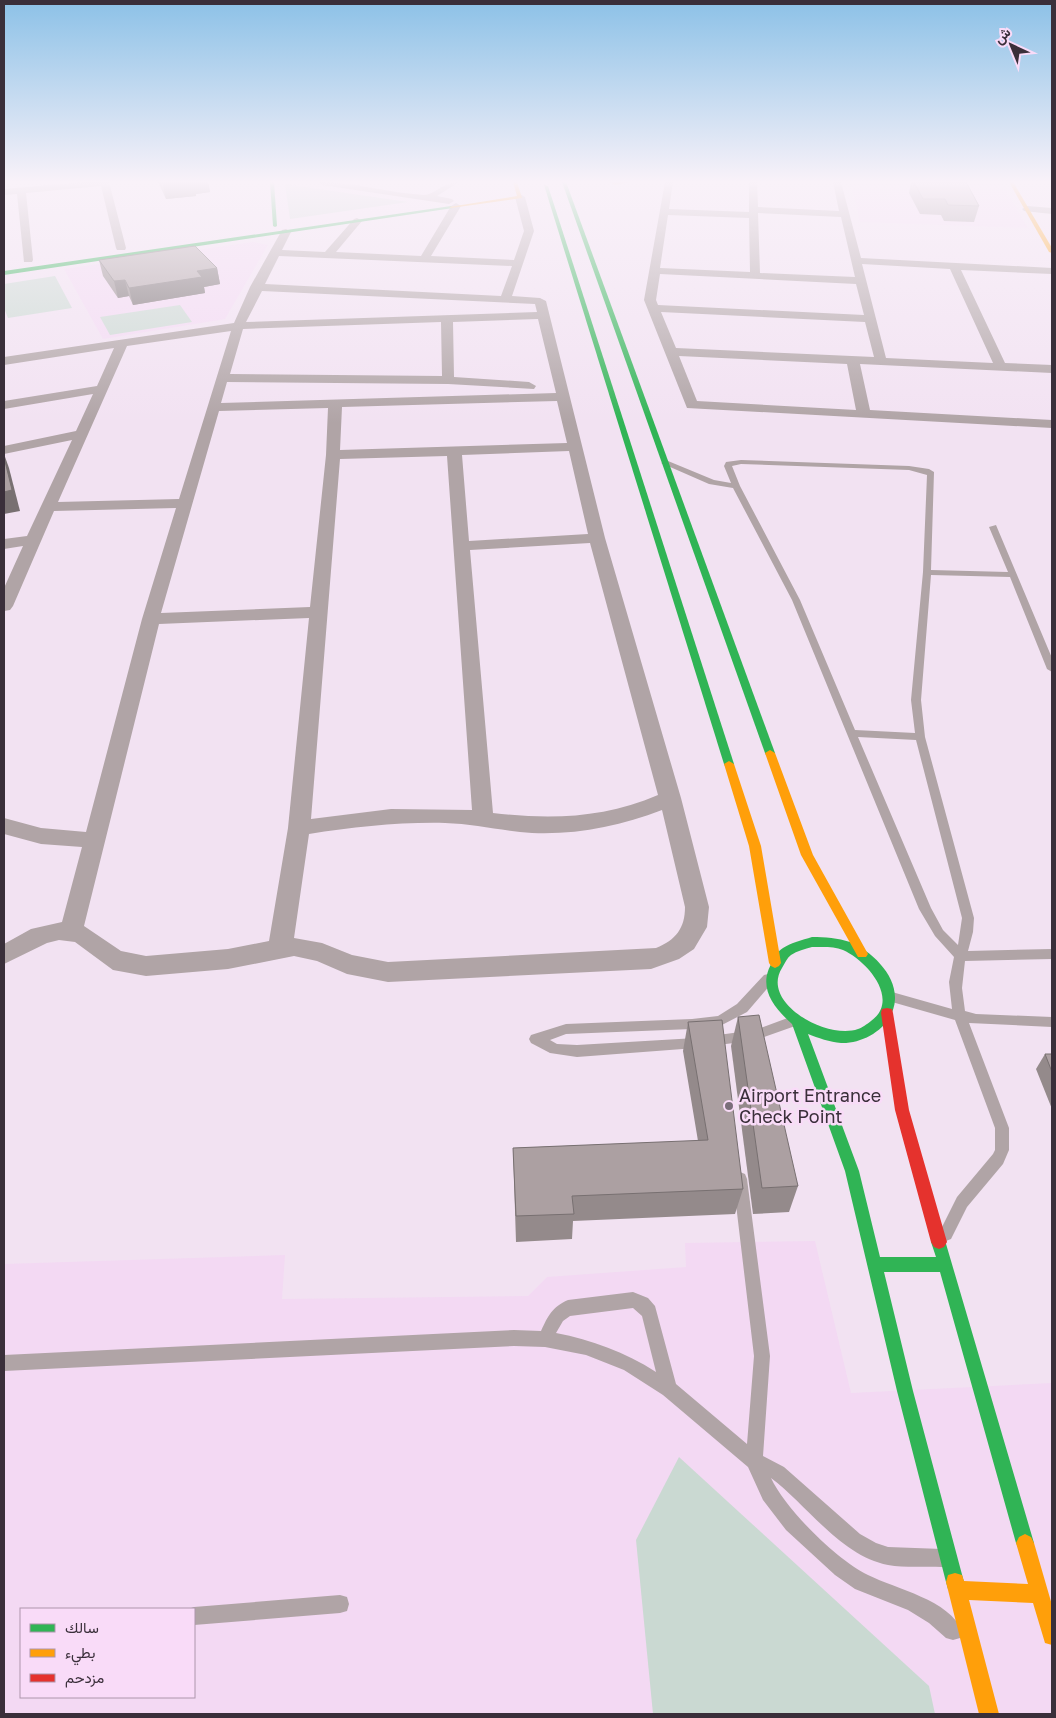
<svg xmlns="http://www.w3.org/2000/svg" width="1056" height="1718" viewBox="0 0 1056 1718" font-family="'Golos Text',Vazirmatn,sans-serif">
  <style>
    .built { fill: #f3d9f3; fill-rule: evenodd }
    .green { fill: #cad9d2 }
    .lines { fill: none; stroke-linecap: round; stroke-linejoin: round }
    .lane { fill: #b0a4a6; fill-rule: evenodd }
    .street { fill: #b0a4a6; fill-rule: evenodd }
    .fast { fill: #30b455; fill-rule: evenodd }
    .slow { fill: #ff9f0a; fill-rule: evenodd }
    .jam { fill: #e5322d; fill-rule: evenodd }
    .wall { fill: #948a8b }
    .shaded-wall { fill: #787071 }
    .building { fill: #aca0a2; stroke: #787071 }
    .poi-dot { fill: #7a6e7a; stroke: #f9dbf8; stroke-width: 2 }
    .labels { text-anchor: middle; stroke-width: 5; stroke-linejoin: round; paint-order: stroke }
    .near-poi-label { font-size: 18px; fill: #3a2f3a; stroke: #f9dbf8; text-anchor: start }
  </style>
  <rect width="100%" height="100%" fill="#f2e2f2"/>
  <g class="built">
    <path d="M851 182H1001L1028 228 860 222Z"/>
    <path d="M253 242 268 245 225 319 103 339 64 269Z"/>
    <path d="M815 1241 851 1393 1052 1383V1714H4V1264L285 1255 282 1299 528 1296 547 1277 686 1267 685 1243ZM21 1609H194V1697H21Z"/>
  </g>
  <g class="green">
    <path d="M285 184 408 202 290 219Z"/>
    <path d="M55 276 72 308 8 318 4 308V284Z"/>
    <path d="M180 305 192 322 110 335 100 317Z"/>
    <path d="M679 1457 929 1686 935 1714H653L636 1540Z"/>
  </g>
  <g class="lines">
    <g class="lane">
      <path d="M741 460 909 466 929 469 934 472 931 570 1008 572 989 527 996 525 1052 658V672L1047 669 1010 577 931 575 921 700 925 737 974 918 973 932 968 951 1052 949V959L965 961 962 988 965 1011 976 1014 1052 1017V1027L969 1023 1009 1128V1150L1003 1164 967 1207 951 1239 946 1241 941 1239 938 1234 941 1229 957 1197 993 1154 995 1150V1128L955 1020 892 1002 888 1001 886 997 888 993 892 992 952 1009 949 982 954 957 935 936 919 909 792 600 733 488 709 484 661 463 668 461 714 480 731 483 724 466 726 462ZM741 464 909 470 927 475 923 572 911 700 915 733 855 730 800 600 740 486 732 466ZM858 737 916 740 962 918 958 945 943 930 931 908Z"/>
      <path d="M768 974 772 975 774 979 772 983 747 1012 720 1026 692 1029 566 1034 550 1040 557 1044 577 1045 696 1038 755 1030 793 1016 798 1017 799 1021 798 1025 756 1040 696 1048 577 1057 550 1053 531 1043 529 1039 531 1035 566 1024 692 1019 718 1016 737 1004 764 975Z"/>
      <path d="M740 1172 745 1174 747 1179 770 1356 763 1456 784 1467 860 1534 876 1543 888 1547 942 1549 948 1552 951 1558 948 1564 942 1567C925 1566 905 1568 888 1565 841 1556 807 1505 771 1478 786 1510 837 1560 868 1575 896 1589 950 1600 962 1631L960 1638 953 1640 946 1638 929 1623 908 1610 855 1589 835 1575 786 1530 763 1500 748 1467 663 1395 624 1370 586 1355 545 1347 514 1346 4 1371V1355L514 1330 541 1331C548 1316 552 1307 568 1300L633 1292 648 1298 655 1306 676 1384 747 1444 754 1356 733 1179 735 1174ZM633 1308 642 1316 656 1372C625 1352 592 1340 556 1333L563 1321 570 1316Z"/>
      <path d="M340 1595 347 1597 349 1604 347 1611 340 1613 194 1625V1609H188L194 1607Z"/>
    </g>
    <g class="street">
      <path d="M84 182H109L126 248 125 250H117L116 248 101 186 26 193 33 260 32 262H24L17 194 4 195V189Z"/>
      <path d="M318 182C354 182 389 193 424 195 434 195 443 182 459 182L437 196 452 199 454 201 449 204 322 185Z"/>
      <path d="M665 182H673L669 209 749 212V182H757L758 207 839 211 833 182H841L861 258 1052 268V274L961 270 1005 363 1052 365V373L860 364 870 410 1052 420V428L687 408 644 300ZM758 213 841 217 855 277 760 273ZM668 215 749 218 750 272 660 268ZM862 264 950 269 993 363 886 358ZM660 274 856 284 864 315 658 305 656 300ZM661 312 865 322 874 357 676 348ZM679 356 847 364 856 410 697 401Z"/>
      <path d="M520 194 525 197 534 231 512 296 540 298 546 301 605 538 681 798 709 907 707 927 694 949 679 959 651 969 388 982 347 974 317 961 294 956 228 969 146 976 113 970 75 942 59 940 47 943 4 964V944L31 929 62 922 82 847 41 844 4 834V818L41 828 86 832 142 619 176 508 54 511 13 606 10 610 4 611V588L23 546 4 549V539L27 536 72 440 4 454V446L76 431 93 394 4 409V401L97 386 114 348 4 365V357L234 323 250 287 282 230 286 229 291 232 282 250 325 252 354 219 357 218 362 221 336 252 421 256 451 206 456 203 461 206 431 256 514 260 524 231 515 197ZM279 256 512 266 501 296 265 284ZM262 291 535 304 537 312 246 322ZM538 319 556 393 221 403 227 382 448 384 534 389 536 386 529 382 454 377 453 322ZM441 322 442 376 230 374 243 329ZM231 331 179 499 58 502 127 346ZM557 401 567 443 340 450 342 407ZM328 408 326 455 310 607 161 613 219 411ZM569 451 588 534 469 541 462 455ZM447 456 472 810 391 809 311 819 340 459ZM590 543 658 795C604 818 552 820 493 813L470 550ZM309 618 288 828 269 941 228 949 146 956 121 951 84 926 159 624ZM662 810 685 907C685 928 676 940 656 948L388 962 352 955 322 943 294 938 309 834C354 827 400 822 445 823 475 824 503 831 532 833 577 835 620 826 662 810Z"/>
      <path d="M1027 206 1052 208V214L1024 211 1022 209Z"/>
    </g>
    <g class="fast">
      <path d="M270 182H274L277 226 275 227 273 226Z"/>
      <path d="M562 182H566L775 753 774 755H766L765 753Z"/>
      <path d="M544 185 548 186 734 764 733 766H725L724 764Z"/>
      <path d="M451 206 453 208 4 275V271Z"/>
      <path d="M812 937C825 937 838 938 850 942 871 951 896 974 895 999 894 1026 865 1044 841 1043 830 1042 818 1038 808 1034L859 1171 880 1257H936L931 1242 934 1237 939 1235 944 1237 1034 1543 1031 1549 1025 1552 1019 1549 1016 1543 940 1272H884L913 1391 964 1582 962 1589 955 1591 948 1589 946 1582 897 1391 845 1171 792 1024C772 1006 757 986 773 961 776 956 778 951 783 948 791 943 802 940 812 937ZM812 947C822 947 834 946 843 950 866 960 901 999 871 1021 867 1024 862 1028 858 1029 827 1040 760 1003 782 968 785 963 787 958 791 955 797 951 805 949 812 947Z"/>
    </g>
    <g class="slow">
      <path d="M513 182H517L522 198 451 208 449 207 517 196Z"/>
      <path d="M610 182H631L615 185Z"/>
      <path d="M1009 182H1013L1052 248V253L1049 252Z"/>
      <path d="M770 750 775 753 813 855 868 954 866 957H858L801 855 765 753Z"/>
      <path d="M729 761 734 764 761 846 781 963 779 966 775 968 771 966 769 963 749 846 724 764Z"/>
      <path d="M1025 1534 1031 1537 1034 1543 1052 1605V1645L1045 1643 1033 1603 969 1600 999 1714H979L946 1582 948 1575 955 1573 962 1575 964 1581 1028 1584 1016 1543 1019 1537Z"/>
    </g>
    <path class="jam" d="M887 1008 892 1009 893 1013 909 1110 947 1242 944 1247 939 1249 934 1247 931 1242 895 1110 881 1013 882 1009Z"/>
  </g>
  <g class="wall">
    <path d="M158 182H208L210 192 196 194V196L166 199Z"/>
    <path d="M911 182H966L979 206 974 222 944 221 941 215 920 214 909 193Z"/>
    <path d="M99 260 217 268 220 284 204 287 205 293 133 305 129 296 118 298 103 276Z"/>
    <path d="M738 1017 798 1186 789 1212 753 1214 731 1046Z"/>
    <path d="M688 1022 743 1189 735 1214 573 1221 572 1239 516 1242 513 1148 698 1141 683 1051Z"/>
    <path d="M1045 1054H1052V1109L1036 1069Z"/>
  </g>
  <g class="shaded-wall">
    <path d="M182 182H208L210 192 196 194V196L166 199 163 184Z"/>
    <path d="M217 268 220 284 204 287 205 293 133 305 129 288 197 271Z"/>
    <path d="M125 280 129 296 118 298 114 281Z"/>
    <path d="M4 454 9 468 20 511 4 514Z"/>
  </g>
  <g class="building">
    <path d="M162 182H182L163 184Z"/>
    <path d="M914 182H966L979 206 948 205 945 199H923Z"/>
    <path d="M195 246 217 268 197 271 202 277 129 288 125 280 114 281 99 260Z"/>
    <path d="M4 457 12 490 4 492Z"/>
    <path d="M759 1015 798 1186 762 1188 738 1017Z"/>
    <path d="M722 1020 743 1189 572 1196 574 1214 516 1216 513 1148 708 1140 688 1022Z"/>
    <path d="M1045 1054H1052V1072Z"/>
  </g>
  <linearGradient id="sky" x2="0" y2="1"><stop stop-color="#8cc1e7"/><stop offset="0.43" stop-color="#f9f2f9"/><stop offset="1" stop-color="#f9f2f9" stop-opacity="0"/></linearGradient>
  <rect width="1056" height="423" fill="url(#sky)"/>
  <circle class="poi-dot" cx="729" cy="1106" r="5"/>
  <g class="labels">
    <g class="near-poi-label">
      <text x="739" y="1102">Airport Entrance<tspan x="739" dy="21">Check Point</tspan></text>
    </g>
  </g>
  <rect width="1056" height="1718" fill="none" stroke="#3a2f3a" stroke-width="10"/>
  <rect x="20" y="1608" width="175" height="90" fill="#f9dbf8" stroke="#ad96ac"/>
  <rect x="30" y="1624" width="25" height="8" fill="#30b455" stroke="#ad96ac"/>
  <text x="65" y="1633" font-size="15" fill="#3a2f3a">سالك</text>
  <rect x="30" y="1649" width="25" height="8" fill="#ff9f0a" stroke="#ad96ac"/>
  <text x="65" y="1658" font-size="15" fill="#3a2f3a">بطيء</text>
  <rect x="30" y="1674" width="25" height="8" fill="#e5322d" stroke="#ad96ac"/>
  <text x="65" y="1683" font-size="15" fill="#3a2f3a">مزدحم</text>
  <g transform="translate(1011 45) rotate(316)" stroke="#f9dbf8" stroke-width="4" paint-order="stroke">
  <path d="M0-4L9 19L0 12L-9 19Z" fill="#3a2f3a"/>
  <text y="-8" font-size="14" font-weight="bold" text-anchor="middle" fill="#3a2f3a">ش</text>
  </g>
</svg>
